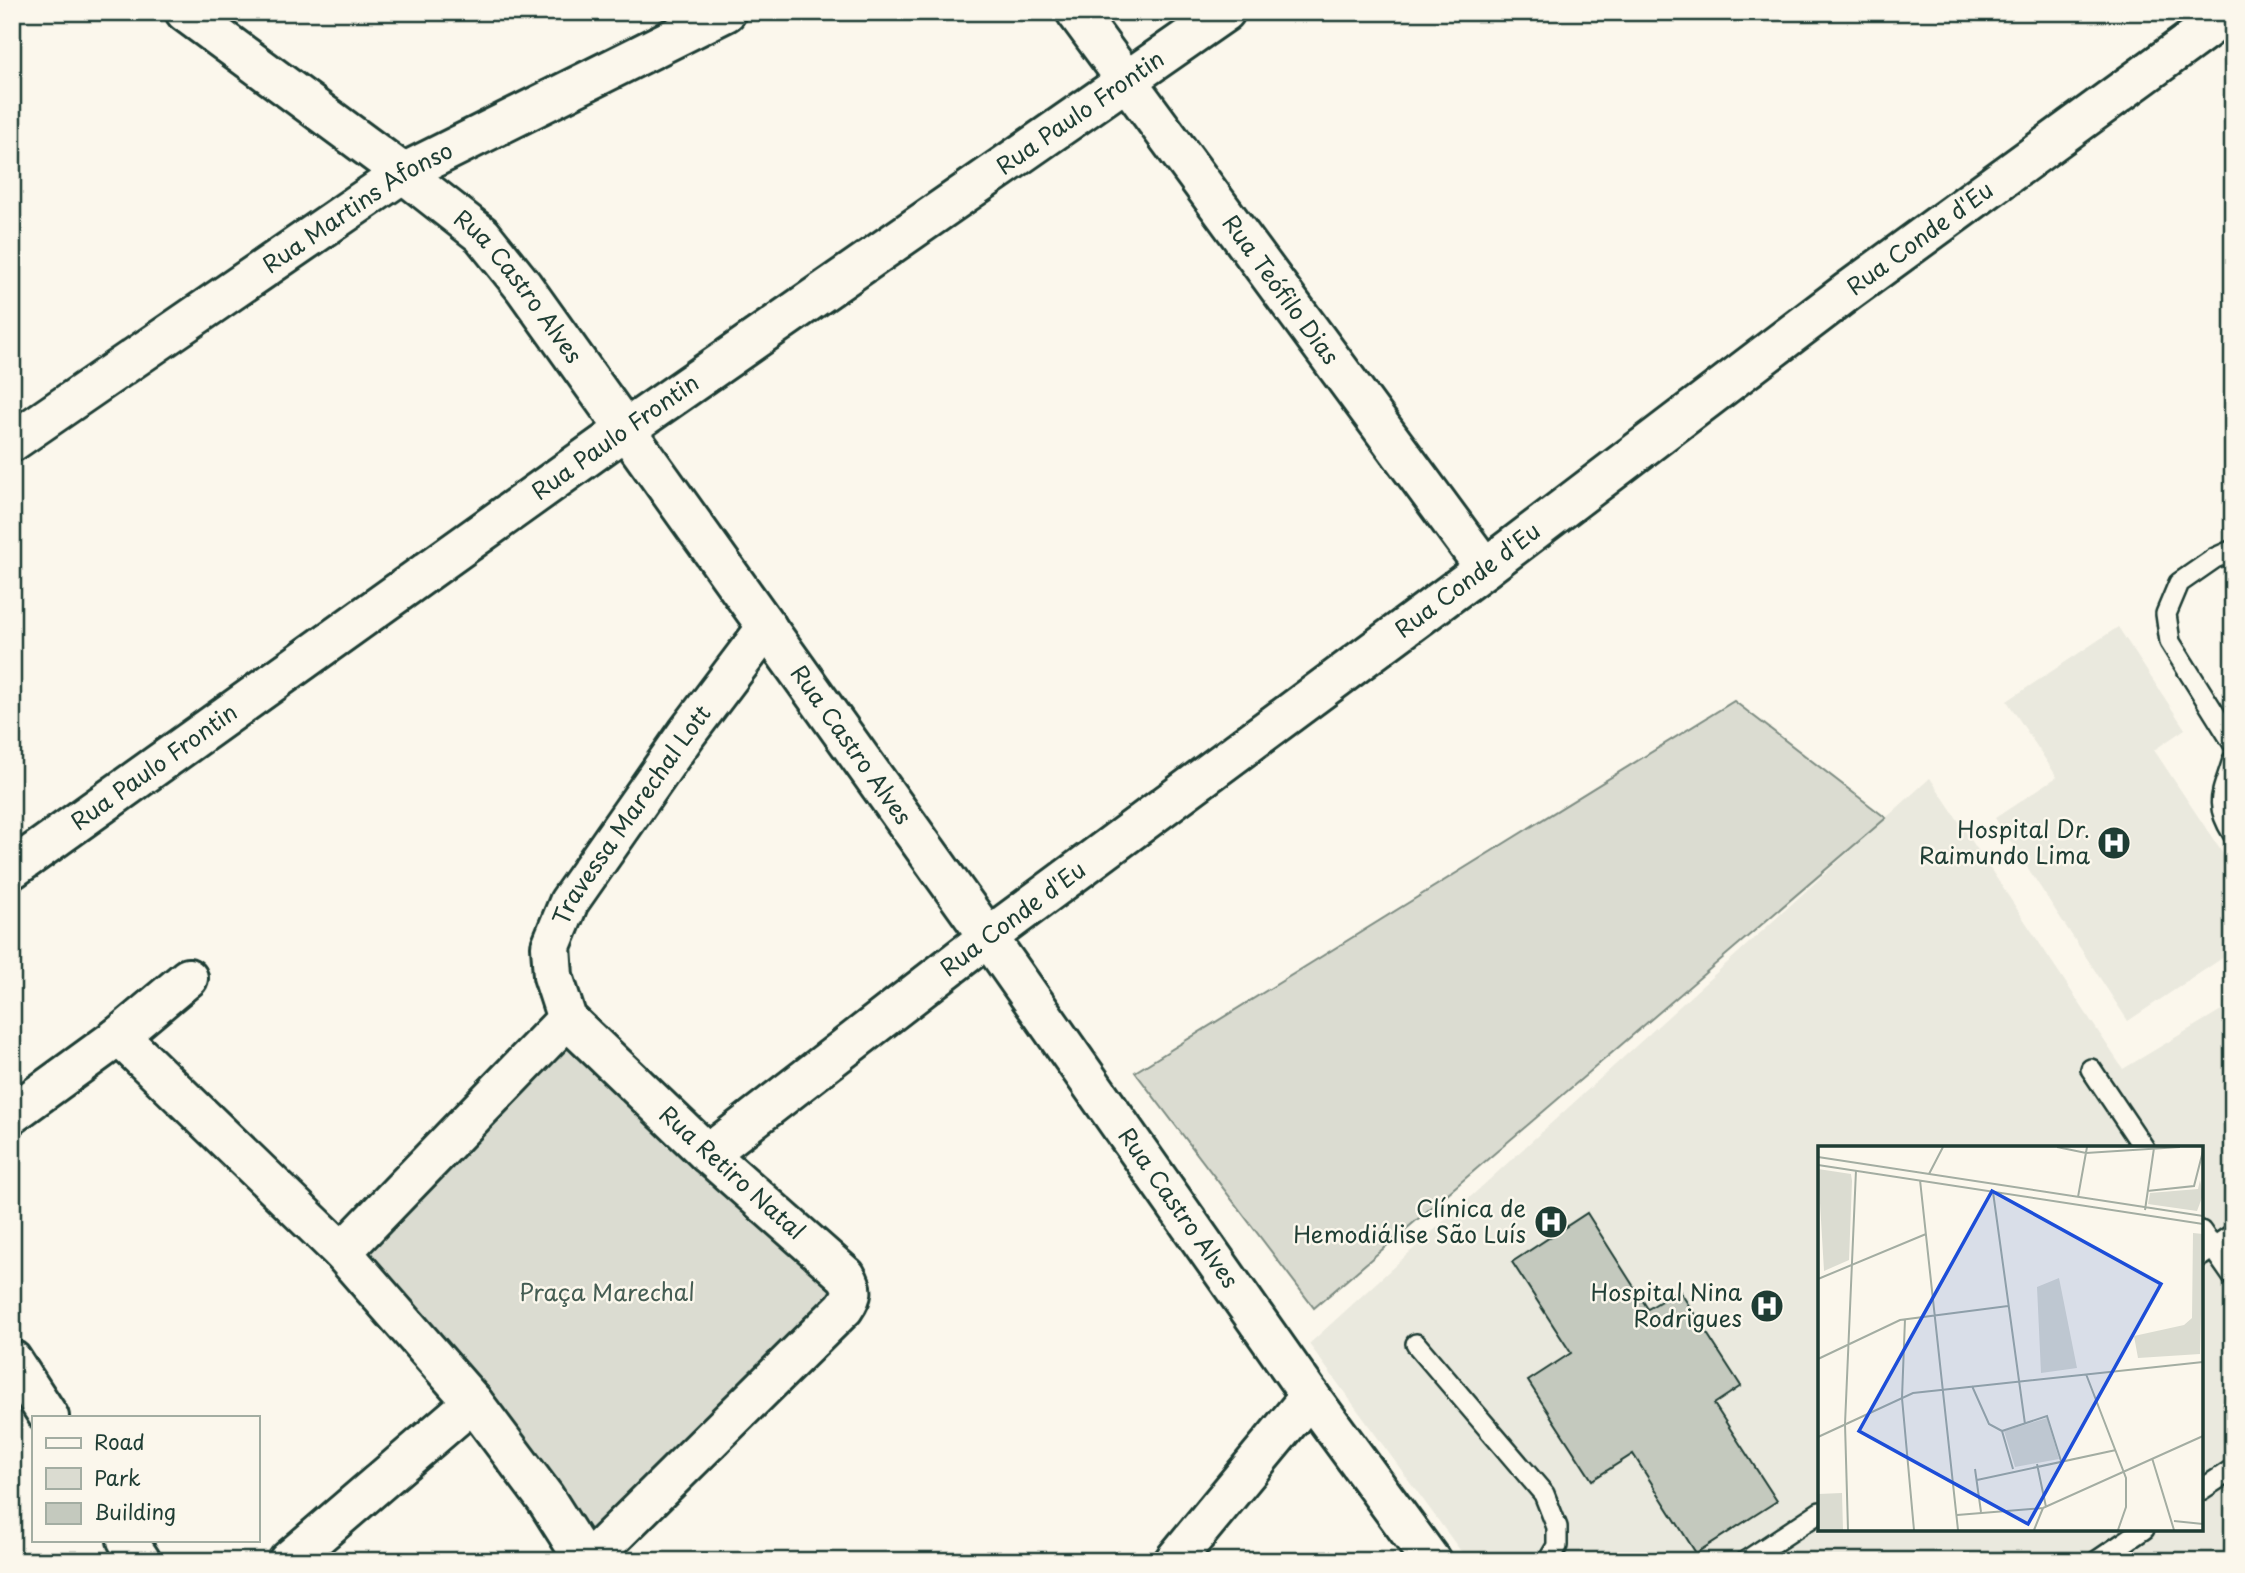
<svg xmlns="http://www.w3.org/2000/svg" width="2245" height="1573" viewBox="0 0 2245 1573" font-family="'Playpen Sans',sans-serif">
  <style>
    .built { fill: #eae9de; fill-rule: evenodd }
    .green { fill: #dbdcd1; stroke: #7d8c82; stroke-width: 2 }
    .building { fill: #c4c9be; stroke: #1f3d34; stroke-width: 2 }
    .lines { fill: none; stroke-linecap: round; stroke-linejoin: round }
    .lane-casing { stroke: #1f3d34; stroke-width: 24 }
    .street-casing { stroke: #1f3d34; stroke-width: 44 }
    .secondary-casing { stroke: #1f3d34; stroke-width: 44 }
    .lane { stroke: #fbf7ec; stroke-width: 19 }
    .street { stroke: #fbf7ec; stroke-width: 38 }
    .secondary { stroke: #fbf7ec; stroke-width: 38 }
    .labels { text-anchor: middle; stroke-width: 5; stroke-linejoin: round; paint-order: stroke }
    .street-label { font-size: 23px; fill: #1f3d34; stroke: #fbf7ec }
    .poi-label { font-size: 23px; fill: #1f3d34; stroke: #fbf7ec; text-anchor: end }
    .park-label { font-size: 23px; fill: #455d53; stroke: #fbf7ec }
    .inset-road { fill: none; stroke: #a3ada2; stroke-width: 2 }
    .view { fill: #1d4ed8; fill-opacity: 0.15; stroke: #1d4ed8; stroke-width: 3.5 }
    .inset-edge { fill: none; stroke: #1f3d34; stroke-width: 3.5 }
  </style>
  <rect width="100%" height="100%" fill="#fbf7ec"/>
  <filter id="ink" filterUnits="userSpaceOnUse"><feTurbulence type="fractalNoise" baseFrequency=".0143" numOctaves="2"/><feDisplacementMap in="SourceGraphic" scale="14" xChannelSelector="R" yChannelSelector="G"/><feConvolveMatrix kernelMatrix="1 2 1 2 8 2 1 2 1" color-interpolation-filters="sRGB"/></filter>
  <g filter="url(#ink)">
    <g class="built">
      <path d="M2118 627 2185 729 2154 750 2233 869V951L2128 1021 1995 818 2057 777 2007 701Z"/>
      <path d="M1930 778 2123 1069 2233 1003V1561H1468L1309 1344ZM1820 1148H2201V1529H1820Z"/>
    </g>
    <g class="green">
      <path d="M1734 701 1886 818 1314 1308 1135 1072Z"/>
      <path d="M573 1040 840 1290 595 1541 360 1255Z"/>
    </g>
    <path class="building" d="M1587 1213 1648 1309 1679 1290 1741 1386 1714 1404 1777 1501 1696 1553 1633 1454 1592 1480 1528 1381 1571 1353 1512 1262Z"/>
    <g class="lines">
      <defs>
        <g id="lane">
          <path d="M2233 550 2215 558 2179 583 2166 614 2170 642 2233 743"/>
          <path d="M2233 760C2223 794 2213 802 2233 834"/>
          <path d="M2091 1069 2144 1148"/>
          <path d="M2201 1231 2233 1277"/>
          <path d="M2201 1256 2233 1234"/>
          <path d="M1416 1344 1544 1494 1557 1527V1546L1548 1561"/>
          <path d="M2201 1490 2233 1469"/>
          <path d="M1746 1561 1820 1512"/>
          <path d="M2097 1561 2144 1529"/>
        </g>
        <g id="street">
          <path id="s1" d="M1076 12 1485 568"/>
          <path id="s2" d="M12 442 403 173 726 12"/>
          <path d="M119 1036 342 1252 473 1402 545 1498 585 1561"/>
          <path d="M12 1114 119 1036 188 978"/>
          <path id="s3" d="M708 1154 988 937 1485 568 1847 292 2230 12"/>
          <path d="M342 1252 567 1019"/>
          <path d="M12 1360 49 1417"/>
          <path d="M127 1540 141 1561"/>
          <path d="M288 1561 473 1402"/>
          <path id="s4" d="M588 1561 844 1308C853 1295 854 1289 846 1276L708 1154 567 1019 553 976 551 946 569 902 687 733 767 627"/>
          <path d="M1174 1561 1310 1396"/>
        </g>
        <g id="secondary">
          <path id="s5" d="M185 12 403 173 482 235 523 286 988 937 1310 1396 1431 1561"/>
          <path id="s6" d="M12 869 626 429 1225 12"/>
        </g>
      </defs>
      <use href="#lane" class="lane-casing"/>
      <use href="#street" class="street-casing"/>
      <use href="#secondary" class="secondary-casing"/>
      <use href="#lane" class="lane"/>
      <use href="#street" class="street"/>
      <use href="#secondary" class="secondary"/>
    </g>
  </g>
  <defs>
    <symbol id="hospital-disc" viewBox="-11 -11 22 22"><circle r="9.5" fill="#1f3d34" stroke="#fbf7ec"/><path d="M-5-5h3v3.5h4V-5h3V5h-3V1.5h-4V5h-3Z" fill="#fff"/></symbol>
  </defs>
  <g fill-rule="evenodd">
    <use href="#hospital-disc" x="2095" y="824" width="38" height="38"/>
    <use href="#hospital-disc" x="1532" y="1203" width="38" height="38"/>
    <use href="#hospital-disc" x="1748" y="1287" width="38" height="38"/>
  </g>
  <g class="labels">
    <g class="street-label">
      <text dy="8" stroke="none"><textPath href="#s6" startOffset="1309">Rua Paulo Frontin</textPath></text>
      <text dy="8" stroke="none"><textPath href="#s2" startOffset="418">Rua Martins Afonso</textPath></text>
      <text dy="8" stroke="none"><textPath href="#s3" startOffset="1519">Rua Conde d'Eu</textPath></text>
      <text dy="8" stroke="none"><textPath href="#s5" startOffset="434">Rua Castro Alves</textPath></text>
      <text dy="8" stroke="none"><textPath href="#s1" startOffset="345">Rua Teófilo Dias</textPath></text>
      <text dy="8" stroke="none"><textPath href="#s6" startOffset="742">Rua Paulo Frontin</textPath></text>
      <text dy="8" stroke="none"><textPath href="#s3" startOffset="952">Rua Conde d'Eu</textPath></text>
      <text dy="8" stroke="none"><textPath href="#s5" startOffset="1001">Rua Castro Alves</textPath></text>
      <text dy="8" stroke="none"><textPath href="#s6" startOffset="175">Rua Paulo Frontin</textPath></text>
      <text dy="8" stroke="none"><textPath href="#s4" startOffset="1004">Travessa Marechal Lott</textPath></text>
      <text dy="8" stroke="none"><textPath href="#s3" startOffset="385">Rua Conde d'Eu</textPath></text>
      <text transform="translate(732 1173) rotate(42)" y="8">Rua Retiro Natal</text>
      <text dy="8" stroke="none"><textPath href="#s5" startOffset="1568">Rua Castro Alves</textPath></text>
    </g>
    <g class="poi-label">
      <text x="2090" y="838">Hospital Dr.<tspan x="2090" dy="26">Raimundo Lima</tspan></text>
      <text x="1526" y="1217">Clínica de<tspan x="1526" dy="26">Hemodiálise São Luís</tspan></text>
      <text x="1742" y="1301">Hospital Nina<tspan x="1742" dy="26">Rodrigues</tspan></text>
    </g>
    <g class="park-label">
      <text x="607" y="1301">Praça Marechal</text>
    </g>
  </g>
  <g transform="translate(1818 1146)">
    <rect width="385" height="385" fill="#fbf7ec"/>
    <path d="M0 23 33 28 34 35 31 114 6 125ZM382 34 385 49 379 65 330 58 332 47 380 43ZM375 87 385 88 382 208 320 212 316 190 366 179 374 172ZM241 132 259 222 223 227 219 141ZM229 272 241 313 197 321 186 285ZM24 347 25 384H0V348Z" fill="#dbdcd1"/>
    <path class="inset-road" d="M239 1 268 7 362 1M0 11 385 70M0 19 385 78M111 28 125 1M102 34 140 384M329 45 376 40 385 5M175 46 207 278M260 51 269 1M327 64 336 2M0 133 108 88M87 173 84 252 96 384M0 213 82 174 190 160M268 228 308 332V361L300 384M154 240 171 278 184 285M184 285 229 270 243 315M184 285 195 323M0 291 95 247 385 216M334 312 356 384M219 318 228 361M157 323 163 366M159 334 298 304M139 369 225 362 385 290M356 375 385 378M30 384 27 278 38 24M216 384 225 362"/>
    <path class="view" d="M174 45 343 138 210 378 41 285Z"/>
    <rect width="385" height="385" class="inset-edge"/>
  </g>
  <rect width="2245" height="1573" fill="none" stroke="#fbf7ec" stroke-width="42"/>
  <rect x="21" y="21" width="2203" height="1531" fill="none" stroke="#1f3d34" stroke-width="2.5" filter="url(#ink)"/>
  <rect x="32" y="1416" width="228" height="126" fill="#fbf7ec" stroke="#a3ada2" stroke-width="2"/>
  <rect x="46" y="1438" width="35" height="10" fill="#fbf7ec" stroke="#a3ada2" stroke-width="2"/>
  <text x="94" y="1450" font-size="21" fill="#1f3d34">Road</text>
  <rect x="46" y="1468" width="35" height="21" fill="#dbdcd1" stroke="#a3ada2" stroke-width="2"/>
  <text x="94" y="1486" font-size="21" fill="#1f3d34">Park</text>
  <rect x="46" y="1503" width="35" height="21" fill="#c4c9be" stroke="#a3ada2" stroke-width="2"/>
  <text x="94" y="1520" font-size="21" fill="#1f3d34">Building</text>
</svg>
